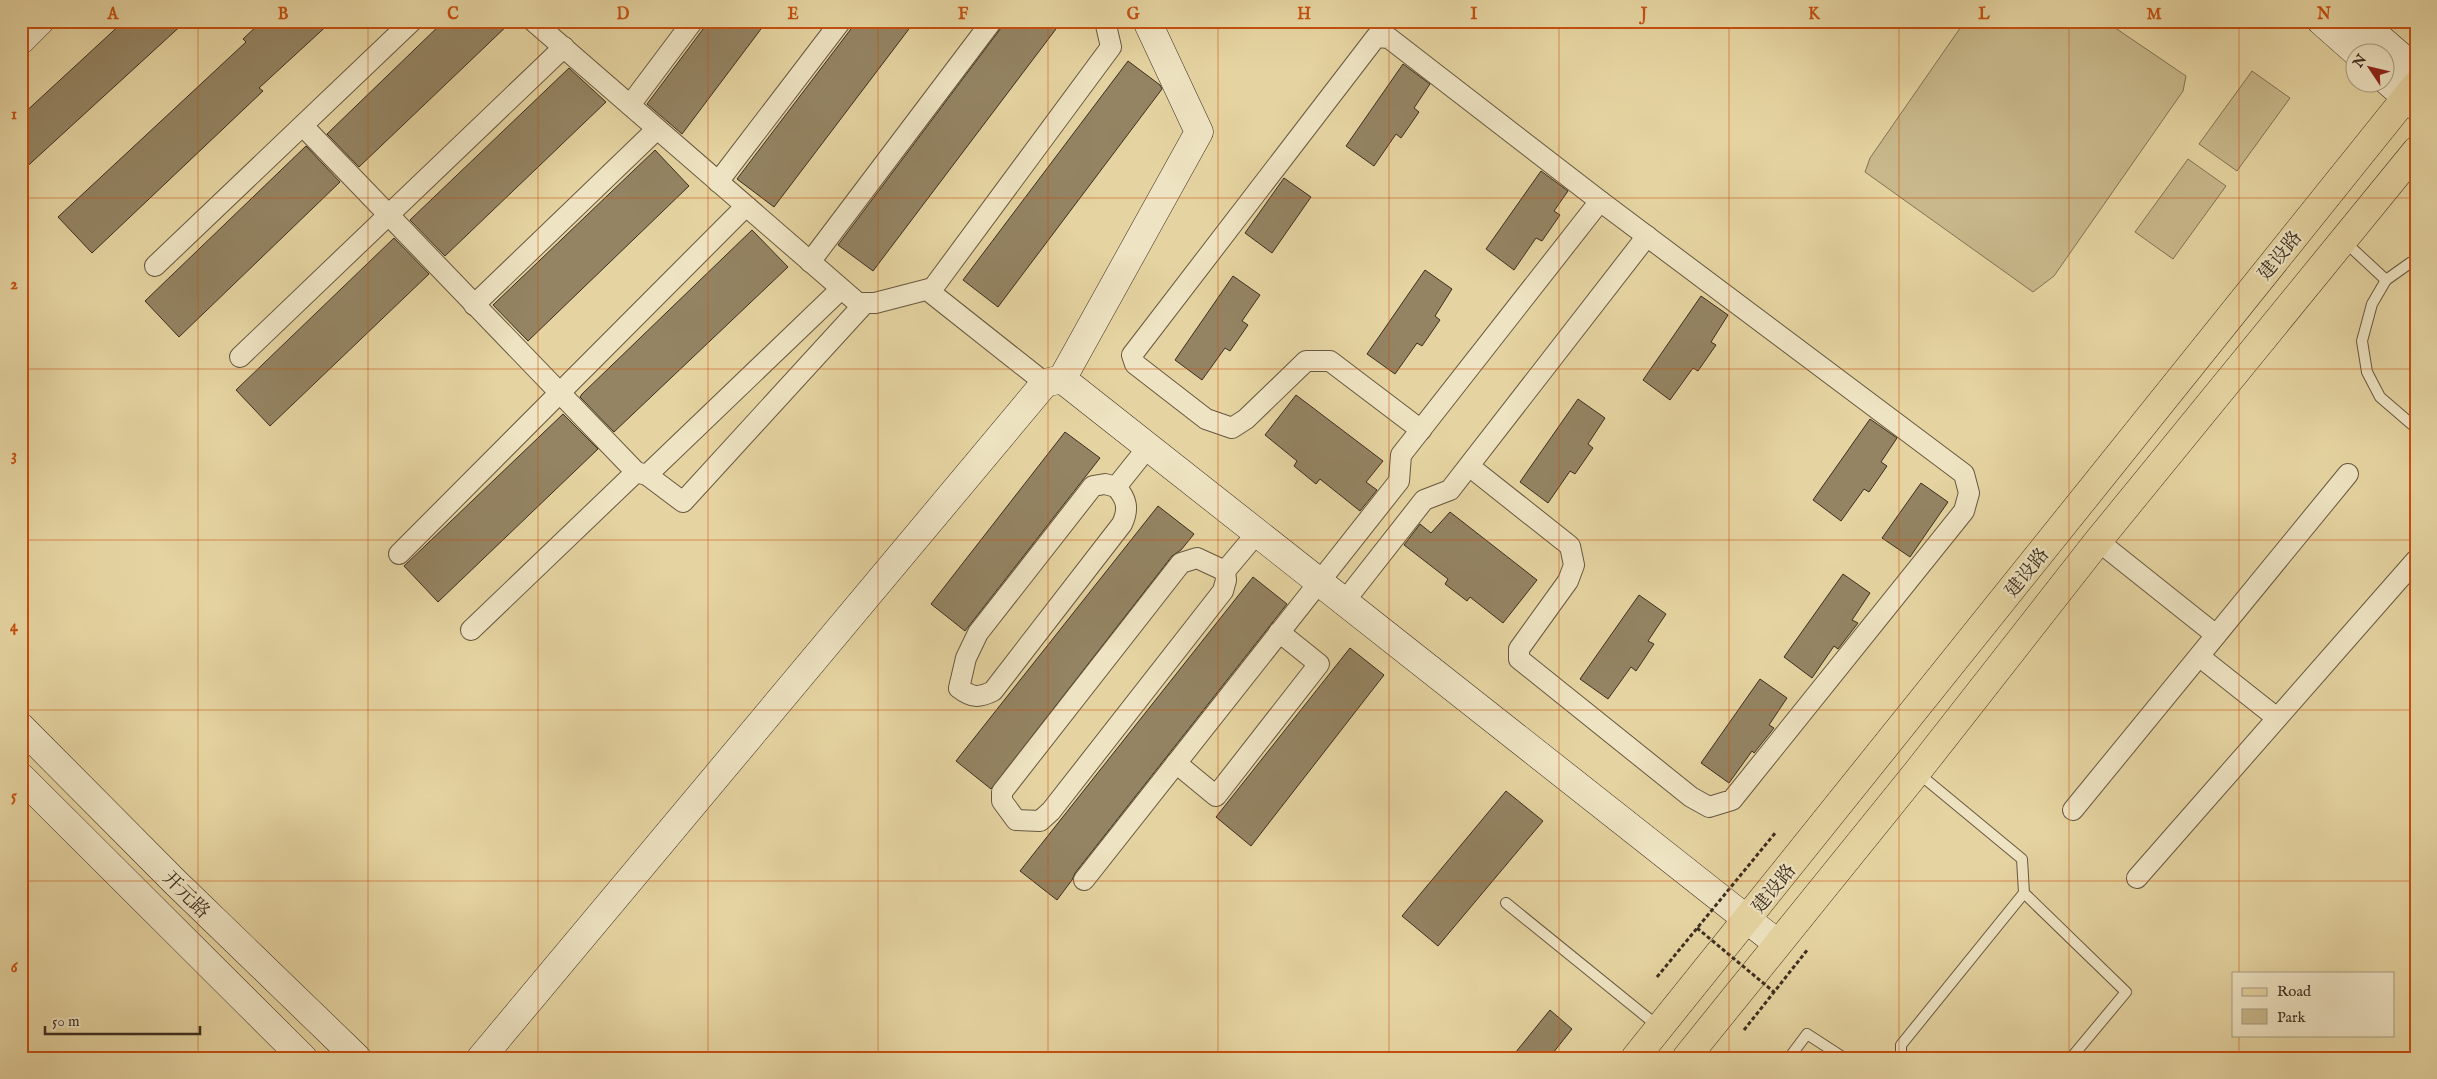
<svg xmlns="http://www.w3.org/2000/svg" width="2437" height="1079" viewBox="0 0 2437 1079" font-family="'IM FELL English','Noto Serif SC',serif">
  <style>
    .green { fill: #c8b88b; stroke: #827356 }
    .building { fill: #948463; stroke: #3d2e20 }
    .lines { fill: none; stroke-linecap: round; stroke-linejoin: round }
    .lane-casing { stroke: #675840; stroke-width: 12 }
    .street-casing { stroke: #675840; stroke-width: 22 }
    .secondary-casing { stroke: #3d2e20; stroke-width: 29 }
    .primary-casing { stroke: #3d2e20; stroke-width: 29 }
    .path { stroke: #3d2e20; stroke-width: 3; stroke-dasharray: 4 2.5; stroke-linecap: butt }
    .lane { stroke: #eee3c2; stroke-width: 10 }
    .street { stroke: #eee3c2; stroke-width: 20 }
    .secondary { stroke: #eee3c2; stroke-width: 28 }
    .primary { stroke: #e5d4a1; stroke-width: 28 }
    .path-bridge { stroke: #3d2e20; stroke-width: 3; stroke-dasharray: 4 2.5; stroke-linecap: butt }
    .grid { fill: none; stroke: #c65010; stroke-width: 1; stroke-opacity: 0.55 }
    .labels { text-anchor: middle; stroke-width: 4.5; stroke-linejoin: round; paint-order: stroke }
    .street-label { font-size: 19px; fill: #3d2e20; stroke: #eee3c2 }
    .neatline { fill: none; stroke: #c65010; stroke-width: 2 }
    .grid-label { font-size: 16px; text-anchor: middle; font-weight: bold; fill: #c65010 }
  </style>
  <rect width="100%" height="100%" fill="#e5d4a1"/>
  <filter id="stains"><feTurbulence type="fractalNoise" baseFrequency=".004" numOctaves="4"/><feColorMatrix values="0 0 0 0 .2 0 0 0 0 .09 0 0 0 0 .02 0 0 0 .5 -.17"/></filter>
  <radialGradient id="worn" r=".72"><stop offset=".6" stop-color="#630" stop-opacity="0"/><stop offset="1" stop-color="#630" stop-opacity=".3"/></radialGradient>
  <g class="green">
    <path d="M1965 21H2105L2186 76 2183 91 2054 276 2033 292 1865 172 1870 158Z"/>
    <path d="M2252 71 2290 98 2237 171 2199 144Z"/>
    <path d="M2188 159 2226 186 2173 259 2135 232Z"/>
  </g>
  <g class="building">
    <path d="M124 21H186L21 172V116Z"/>
    <path d="M262 21H332L259 88 263 91 92 253 58 217 246 42 243 39Z"/>
    <path d="M444 21H512L359 167 327 134Z"/>
    <path d="M709 21H767L682 134 647 104Z"/>
    <path d="M857 21H915L774 207 737 179Z"/>
    <path d="M1004 21H1062L873 271 838 245 1001 28Z"/>
    <path d="M1128 61 1160 85 1162 89 998 307 963 280Z"/>
    <path d="M1403 64 1430 84 1414 108 1419 112 1401 138 1396 134 1374 166 1346 146Z"/>
    <path d="M569 68 606 102 445 256 410 220Z"/>
    <path d="M306 146 340 182 179 337 145 301Z"/>
    <path d="M655 150 689 186 528 341 493 305Z"/>
    <path d="M1541 171 1568 191 1554 211 1560 215 1542 241 1536 238 1514 270 1486 249Z"/>
    <path d="M1284 178 1311 197 1272 253 1245 233Z"/>
    <path d="M752 230 788 267 614 432 580 397 582 394Z"/>
    <path d="M394 238 429 274 270 426 236 390Z"/>
    <path d="M1425 270 1452 289 1435 316 1440 320 1422 346 1417 343 1395 374 1367 354Z"/>
    <path d="M1233 276 1260 295 1242 321 1248 325 1230 351 1225 348 1202 380 1175 360Z"/>
    <path d="M1701 296 1728 315 1711 342 1716 345 1698 371 1693 368 1670 400 1643 380Z"/>
    <path d="M1296 395 1383 461 1366 482 1377 490 1360 511 1320 479 1316 484 1294 466 1297 461 1265 435Z"/>
    <path d="M1578 399 1605 418 1588 444 1593 448 1575 474 1570 471 1548 503 1520 482Z"/>
    <path d="M563 414 598 449 438 602 404 566Z"/>
    <path d="M1870 419 1897 438 1881 462 1887 466 1869 492 1864 489 1841 521 1813 500Z"/>
    <path d="M1065 432 1100 458 965 631 931 604Z"/>
    <path d="M1921 483 1948 502 1910 557 1882 538Z"/>
    <path d="M1158 506 1194 534 1181 550 1172 556 991 789 956 761Z"/>
    <path d="M1450 512 1537 580 1503 623 1470 597 1467 601 1445 584 1448 579 1404 545 1420 524 1431 533Z"/>
    <path d="M1843 574 1870 593 1852 620 1858 623 1838 649 1834 646 1812 678 1784 657Z"/>
    <path d="M1253 577 1287 604 1075 873 1072 880 1057 900 1020 871Z"/>
    <path d="M1639 595 1666 614 1648 641 1654 644 1636 671 1631 667 1608 699 1580 679Z"/>
    <path d="M1350 648 1384 675 1251 846 1216 817Z"/>
    <path d="M1760 679 1787 698 1769 725 1774 728 1754 753 1752 751 1729 783 1701 763Z"/>
    <path d="M1506 791 1543 821 1438 946 1402 916Z"/>
    <path d="M1550 1010 1572 1029 1549 1058H1511Z"/>
  </g>
  <g class="lines">
    <defs>
      <g id="lane">
        <path d="M2344 241 2386 280 2410 263 2416 262"/>
        <path d="M2386 280 2372 304 2362 341 2367 372 2380 397 2416 428"/>
        <path d="M1918 773 2022 859 2024 893 2126 992 2071 1058"/>
        <path d="M1506 903 1659 1027"/>
        <path d="M1789 1058 1807 1034 1844 1058"/>
        <path d="M1901 1058V1045L2024 893"/>
      </g>
      <g id="street">
        <path d="M533 21 858 303H875L933 288"/>
        <path d="M630 105 693 21"/>
        <path d="M303 126 636 472 647 475 683 502 865 303"/>
        <path d="M718 182 841 21"/>
        <path d="M810 262 992 21"/>
        <path d="M155 266 412 21"/>
        <path d="M474 305 657 129"/>
        <path d="M240 357 564 47"/>
        <path d="M1045 383 930 292 1111 47 1105 21"/>
        <path d="M1421 430 1330 361H1306L1246 419 1232 428 1206 419 1135 364 1132 355 1376 37 1389 38 1600 201 1964 474 1969 493 1964 511 1732 800 1709 807 1691 797 1519 659V649L1568 581 1574 565 1570 546 1469 466"/>
        <path d="M647 475 841 289"/>
        <path d="M1116 487C1127 499 1129 509 1122 524L993 691C979 698 972 698 959 688L966 658 978 633 1093 486 1105 484 1116 487 1148 447"/>
        <path d="M2098 541 2216 635"/>
        <path d="M399 554 746 206"/>
        <path d="M1225 571 1226 580 1223 591 1051 811 1040 821 1016 820 1002 801V792L1181 563 1197 558 1225 571 1257 533"/>
        <path d="M1344 602 1424 500 1450 490 1647 236"/>
        <path d="M471 630 636 472"/>
        <path d="M2200 657 2277 718"/>
        <path d="M1176 763 1216 796 1319 664 1279 632"/>
        <path d="M2073 810 2348 474"/>
        <path d="M2137 878 2416 560"/>
        <path d="M1084 880 1399 481 1401 455 1600 201"/>
      </g>
      <g id="secondary">
        <path d="M2321 21 2356 52"/>
        <path d="M2360 21 2416 70"/>
        <path d="M21 40 40 21"/>
        <path d="M2384 78 2416 106"/>
        <path d="M1062 379 1777 943"/>
        <path d="M21 727 175 882 357 1058"/>
        <path d="M21 777 303 1058"/>
        <path d="M481 1058 1045 383 1062 379 1199 132 1147 21"/>
      </g>
      <g id="primary">
        <path d="M1635 1058 2416 85"/>
        <path d="M1686 1058 1917 772 2098 541 2416 151"/>
      </g>
    </defs>
    <use href="#lane" class="lane-casing"/>
    <use href="#street" class="street-casing"/>
    <use href="#secondary" class="secondary-casing"/>
    <use href="#primary" class="primary-casing"/>
    <path class="path" d="M1744 1030 1808 949"/>
    <use href="#lane" class="lane"/>
    <use href="#street" class="street"/>
    <use href="#secondary" class="secondary"/>
    <use href="#primary" class="primary"/>
    <g class="path-bridge">
      <path d="M1697 928 1774 992"/>
      <path d="M1657 977 1776 832"/>
    </g>
  </g>
  <path class="grid" d="M198 21V1058M368 21V1058M538 21V1058M708 21V1058M878 21V1058M1048 21V1058M1218 21V1058M1389 21V1058M1559 21V1058M1729 21V1058M1899 21V1058M2069 21V1058M2239 21V973M21 198H2416M21 369H2416M21 540H2416M21 710H2416M21 881H2416M2239 1035V1058"/>
  <g class="labels">
    <g class="street-label">
      <text transform="translate(2279 255) rotate(-51)" y="7">建设路</text>
      <text transform="translate(2026 572) rotate(-51)" y="7">建设路</text>
      <text transform="translate(1773 888) rotate(-51)" y="7">建设路</text>
      <text transform="translate(187 894) rotate(45)" y="7">开元路</text>
    </g>
  </g>
  <rect width="2437" height="1079" fill="none" stroke="#e5d4a1" stroke-width="55"/>
  <rect x="2232" y="972" width="162" height="65" fill="#eee3c2" stroke="#a79b81"/>
  <rect x="2242" y="988" width="25" height="8" fill="#e5d4a1" stroke="#a79b81"/>
  <text x="2277" y="996" font-size="15" fill="#3d2e20">Road</text>
  <rect x="2242" y="1009" width="25" height="15" fill="#c8b88b" stroke="#a79b81"/>
  <text x="2277" y="1022" font-size="15" fill="#3d2e20">Park</text>
  <g transform="translate(2370 68) rotate(305)"><circle r="24" fill="#eee3c2" stroke="#a79b81"/>
  <path d="M0-4L9 19L0 12L-9 19Z" fill="#8f2418"/>
  <text y="-8" font-size="14" font-weight="bold" text-anchor="middle" fill="#3d2e20">N</text>
  </g>
  <path d="M45 1026v8h155v-8" fill="none" stroke="#3d2e20" stroke-width="2.5"/>
  <text x="52" y="1026" font-size="15" fill="#3d2e20" stroke="#eee3c2" stroke-width="4" paint-order="stroke">50 m</text>
  <rect x="28" y="28" width="2382" height="1024" class="neatline"/>
  <g class="grid-label">
    <text x="113" y="19">A</text>
    <text x="283" y="19">B</text>
    <text x="453" y="19">C</text>
    <text x="623" y="19">D</text>
    <text x="793" y="19">E</text>
    <text x="963" y="19">F</text>
    <text x="1133" y="19">G</text>
    <text x="1304" y="19">H</text>
    <text x="1474" y="19">I</text>
    <text x="1644" y="19">J</text>
    <text x="1814" y="19">K</text>
    <text x="1984" y="19">L</text>
    <text x="2154" y="19">M</text>
    <text x="2324" y="19">N</text>
    <text x="14" y="119">1</text>
    <text x="14" y="289">2</text>
    <text x="14" y="460">3</text>
    <text x="14" y="631">4</text>
    <text x="14" y="801">5</text>
    <text x="14" y="972">6</text>
  </g>
  <rect width="100%" height="100%" filter="url(#stains)"/>
  <rect width="100%" height="100%" fill="url(#worn)"/>
</svg>
